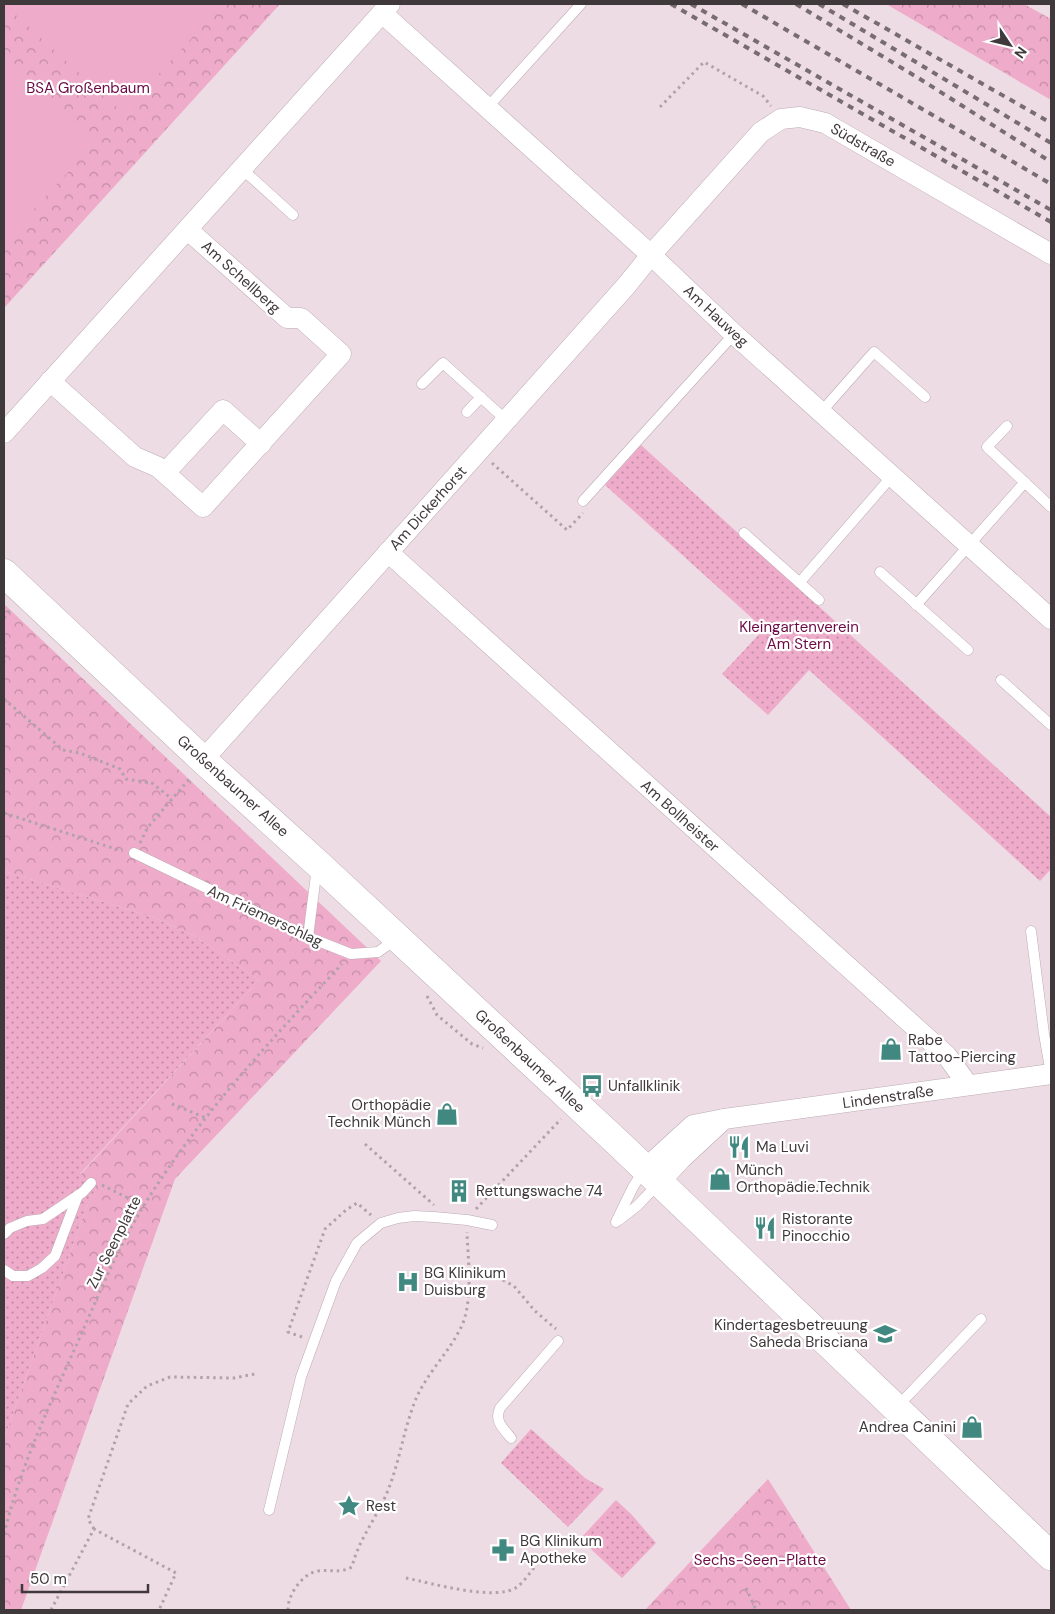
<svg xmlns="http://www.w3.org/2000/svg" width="1055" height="1614" viewBox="0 0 1055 1614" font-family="'DM Sans',sans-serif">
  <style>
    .grass { fill: url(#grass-dots) }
    .forest { fill: url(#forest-crowns) }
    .pitch { fill: #eeabca }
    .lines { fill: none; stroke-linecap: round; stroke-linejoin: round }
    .service-casing { stroke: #bcabb3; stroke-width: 11 }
    .minor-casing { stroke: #bcabb3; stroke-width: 21 }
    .secondary-casing { stroke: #bcabb3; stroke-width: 29 }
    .path { stroke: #b1a2a9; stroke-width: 3; stroke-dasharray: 2.5 4; stroke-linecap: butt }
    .service { stroke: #fff; stroke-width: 10 }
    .minor { stroke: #fff; stroke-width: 20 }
    .secondary { stroke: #fff; stroke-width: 28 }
    .rail { stroke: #776d71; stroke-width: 4; stroke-dasharray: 6 6; stroke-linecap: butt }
    .labels { text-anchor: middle; stroke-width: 4.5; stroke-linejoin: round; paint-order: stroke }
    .park-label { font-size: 15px; fill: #6c0a46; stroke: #fff }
    .street-label { font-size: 15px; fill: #40393c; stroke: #fff }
    .poi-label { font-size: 15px; fill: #40393c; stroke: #fff; text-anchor: start }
  </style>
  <defs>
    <pattern id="grass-dots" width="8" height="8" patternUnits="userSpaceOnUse" patternTransform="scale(1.25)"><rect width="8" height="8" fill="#eeabca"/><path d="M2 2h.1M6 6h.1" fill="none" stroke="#c28ca5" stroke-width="1.8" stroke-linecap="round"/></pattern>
    <pattern id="forest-crowns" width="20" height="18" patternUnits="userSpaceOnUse" patternTransform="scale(1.25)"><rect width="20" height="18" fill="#eeabca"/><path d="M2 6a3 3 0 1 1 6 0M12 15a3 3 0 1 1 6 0" fill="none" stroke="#c28ca5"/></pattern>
  </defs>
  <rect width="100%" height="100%" fill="#eedce4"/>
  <g class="grass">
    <path d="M641 445 1051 817V869L1040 881 809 670 768 715 722 674 764 629 605 485Z"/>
    <path d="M4 871 155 918 193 935 259 980 80 1174 97 1188 87 1206 4 1439Z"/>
    <path d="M531 1429 585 1478 604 1489 568 1527 501 1463Z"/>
    <path d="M616 1500 632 1515 656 1543 622 1578 580 1539Z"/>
  </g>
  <g class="forest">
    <path d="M4 4H280L4 308Z"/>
    <path d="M886 4H1024L1051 19V100Z"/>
    <path d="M4 604 381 961 175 1179 21 1610H4V1439L87 1206 96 1188 80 1175 259 980 193 935 155 918 4 871Z"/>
    <path d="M768 1479 851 1610H645Z"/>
  </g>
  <g class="pitch">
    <path d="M4 4H223L123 113Z"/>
    <path d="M4 65 92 146 4 242Z"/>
  </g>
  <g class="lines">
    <defs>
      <g id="service">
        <path d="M487 108 581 4"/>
        <path d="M242 169 293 215"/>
        <path d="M422 384 443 363 506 420"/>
        <path d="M822 411 874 352 925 397"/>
        <path d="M467 412 481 397"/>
        <path d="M1007 426 987 447 1051 507"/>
        <path d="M583 501 734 334"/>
        <path d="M744 533 819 600"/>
        <path d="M880 572 968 650"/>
        <path d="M800 582 893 475"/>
        <path d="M916 605 1025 482"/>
        <path d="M1001 680 1051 725"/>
        <path d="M134 853 308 937 351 954 378 952 396 939"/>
        <path d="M1031 931 1044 1034 1051 1074"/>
        <path d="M308 937 317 867"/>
        <path d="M619 1220 637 1206 659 1183"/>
        <path d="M616 1222 633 1187 644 1170"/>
        <path d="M4 1234 10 1228 27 1221 43 1219 83 1192 91 1183"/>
        <path d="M4 1270 13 1276H28L42 1268 55 1256 78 1195"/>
        <path d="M897 1407 981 1319"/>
        <path d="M511 1438C503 1428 494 1421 500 1408L558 1341"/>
        <path d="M269 1510 301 1377 336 1281 357 1243 381 1223 398 1218 414 1216 434 1217 467 1220 492 1225"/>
      </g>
      <g id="minor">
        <path d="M382 13 651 255 734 334 1051 619"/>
        <path d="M50 381 135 457 158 467 203 507 341 354 301 318H287L188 230"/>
        <path d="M4 433 390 4"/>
        <path d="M165 473 223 410 261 444"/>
        <path d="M388 552 947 1056 968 1085"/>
        <path d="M203 760 626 286 651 255 761 132 781 119 800 117 825 123 1051 254"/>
        <path d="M645 1169 693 1125 724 1119 1051 1074"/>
        <path d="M659 1183 681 1159 724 1119"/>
      </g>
      <path id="secondary" d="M4 573 203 760 317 863 616 1141 1051 1556"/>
    </defs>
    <use href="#service" class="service-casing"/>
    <use href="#minor" class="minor-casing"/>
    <use href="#secondary" class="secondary-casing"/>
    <g class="path">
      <path d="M660 107 704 62 763 96 771 106"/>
      <path d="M492 463 567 530 583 513"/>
      <path d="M4 618 11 609"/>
      <path d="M4 641V667"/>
      <path d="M4 699 63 750 80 753 120 769 126 779 152 783 172 799"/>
      <path d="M4 813 122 851"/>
      <path d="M140 843 148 827 191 777"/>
      <path d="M427 996 437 1015 472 1044 483 1048"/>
      <path d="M172 1104 206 1118"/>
      <path d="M365 1144 434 1205"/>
      <path d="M102 1185 144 1206"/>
      <path d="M476 1209 561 1119"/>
      <path d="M497 1277 514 1286 535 1311 556 1329"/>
      <path d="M302 1337 288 1332 325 1229 346 1210 357 1203 371 1215"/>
      <path d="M94 1529 88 1519 128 1404 147 1386 170 1377 234 1378 255 1374"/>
      <path d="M4 1534C19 1472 45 1415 71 1357 94 1307 114 1254 143 1207 198 1117 271 1040 342 964"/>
      <path d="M406 1578C431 1583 496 1602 517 1587 524 1582 531 1571 537 1564"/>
      <path d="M746 1588 756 1610"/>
      <path d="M51 1610 94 1529 176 1573 159 1610"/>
      <path d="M288 1610C287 1596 302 1574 317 1571 330 1569 339 1574 352 1567 358 1541 375 1520 386 1495 399 1465 403 1432 415 1401 427 1372 451 1351 463 1323 473 1295 468 1261 467 1232"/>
    </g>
    <use href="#service" class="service"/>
    <use href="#minor" class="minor"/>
    <use href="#secondary" class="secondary"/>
    <g class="rail">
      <path d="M671 4 1051 222"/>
      <path d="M691 4 1051 210"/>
      <path d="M742 4 1051 184"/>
      <path d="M796 4 920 79 1051 162"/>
      <path d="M819 4 1051 143"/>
      <path d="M843 4 1051 123"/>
    </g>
  </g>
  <defs>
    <symbol id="shop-bare" viewBox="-9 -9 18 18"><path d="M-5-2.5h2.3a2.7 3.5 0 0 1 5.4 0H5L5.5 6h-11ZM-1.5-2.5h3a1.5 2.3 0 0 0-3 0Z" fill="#418880" stroke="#fff" stroke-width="2.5" paint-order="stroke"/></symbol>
    <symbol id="bus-bare" viewBox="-9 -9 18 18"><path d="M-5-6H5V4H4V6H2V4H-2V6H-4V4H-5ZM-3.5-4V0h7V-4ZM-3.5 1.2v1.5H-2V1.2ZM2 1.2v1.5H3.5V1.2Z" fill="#418880" stroke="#fff" stroke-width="2.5" paint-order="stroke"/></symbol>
    <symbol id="restaurant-bare" viewBox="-9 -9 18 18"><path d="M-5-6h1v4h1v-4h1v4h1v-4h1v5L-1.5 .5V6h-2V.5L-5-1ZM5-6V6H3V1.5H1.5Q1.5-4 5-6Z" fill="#418880" stroke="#fff" stroke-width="2.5" paint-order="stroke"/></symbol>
    <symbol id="building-bare" viewBox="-9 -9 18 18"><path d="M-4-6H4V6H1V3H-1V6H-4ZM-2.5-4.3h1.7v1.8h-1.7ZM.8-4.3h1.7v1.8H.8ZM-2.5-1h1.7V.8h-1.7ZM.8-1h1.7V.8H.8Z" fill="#418880" stroke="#fff" stroke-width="2.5" paint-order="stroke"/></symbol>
    <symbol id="hospital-bare" viewBox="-9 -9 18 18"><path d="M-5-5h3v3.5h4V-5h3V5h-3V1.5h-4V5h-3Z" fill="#418880" stroke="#fff" stroke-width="2.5" paint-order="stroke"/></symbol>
    <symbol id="school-bare" viewBox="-9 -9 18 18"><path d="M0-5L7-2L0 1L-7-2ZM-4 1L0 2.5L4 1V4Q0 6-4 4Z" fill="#418880" stroke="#fff" stroke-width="2.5" paint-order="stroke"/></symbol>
    <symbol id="sight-bare" viewBox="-9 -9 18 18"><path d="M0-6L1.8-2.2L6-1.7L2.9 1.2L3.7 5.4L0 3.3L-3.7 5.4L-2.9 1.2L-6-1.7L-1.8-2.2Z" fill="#418880" stroke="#fff" stroke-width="2.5" paint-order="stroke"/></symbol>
    <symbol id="pharmacy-bare" viewBox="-9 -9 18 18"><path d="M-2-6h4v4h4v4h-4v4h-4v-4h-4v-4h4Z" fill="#418880" stroke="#fff" stroke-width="2.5" paint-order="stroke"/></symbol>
  </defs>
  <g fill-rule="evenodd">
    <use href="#shop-bare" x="875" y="1033" width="32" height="32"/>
    <use href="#bus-bare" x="576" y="1070" width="32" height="32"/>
    <use href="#shop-bare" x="431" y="1098" width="32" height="32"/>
    <use href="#restaurant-bare" x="723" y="1131" width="32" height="32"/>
    <use href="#shop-bare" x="704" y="1163" width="32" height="32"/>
    <use href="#building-bare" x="443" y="1175" width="32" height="32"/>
    <use href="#restaurant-bare" x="749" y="1212" width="32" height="32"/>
    <use href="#hospital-bare" x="392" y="1266" width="32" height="32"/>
    <use href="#school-bare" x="869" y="1318" width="32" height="32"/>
    <use href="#shop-bare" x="956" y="1411" width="32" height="32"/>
    <use href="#sight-bare" x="333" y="1490" width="32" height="32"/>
    <use href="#pharmacy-bare" x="487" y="1534" width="32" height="32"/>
  </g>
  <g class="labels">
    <g class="park-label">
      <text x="88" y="93">BSA Großenbaum</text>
      <text x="799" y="632">Kleingartenverein<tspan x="799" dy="17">Am Stern</tspan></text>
      <text x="760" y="1565">Sechs-Seen-Platte</text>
    </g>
    <g class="street-label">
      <text transform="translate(863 145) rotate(30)" y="5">Südstraße</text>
      <text transform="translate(241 277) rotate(42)" y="5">Am Schellberg</text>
      <text transform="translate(716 316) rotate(43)" y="5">Am Hauweg</text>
      <text transform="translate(428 508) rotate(-48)" y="5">Am Dickerhorst</text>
      <text transform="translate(233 786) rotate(42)" y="5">Großenbaumer Allee</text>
      <text transform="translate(680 816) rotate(42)" y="5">Am Bollheister</text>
      <text transform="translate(265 916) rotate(25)" y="5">Am Friemerschlag</text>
      <text transform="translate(530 1061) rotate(43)" y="5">Großenbaumer Allee</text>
      <text transform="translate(888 1097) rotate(-8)" y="5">Lindenstraße</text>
      <text transform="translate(114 1242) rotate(-63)" y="5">Zur Seenplatte</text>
    </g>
    <g class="poi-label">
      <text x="908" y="1045">Rabe<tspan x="908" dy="17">Tattoo-Piercing</tspan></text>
      <text x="608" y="1091">Unfallklinik</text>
      <text x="431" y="1110" text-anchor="end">Orthopädie<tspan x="431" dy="17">Technik Münch</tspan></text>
      <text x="756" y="1152">Ma Luvi</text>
      <text x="736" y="1175">Münch<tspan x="736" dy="17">Orthopädie.Technik</tspan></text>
      <text x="476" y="1196">Rettungswache 74</text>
      <text x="782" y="1224">Ristorante<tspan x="782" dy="17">Pinocchio</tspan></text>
      <text x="424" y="1278">BG Klinikum<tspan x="424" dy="17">Duisburg</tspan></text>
      <text x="868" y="1330" text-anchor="end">Kindertagesbetreuung<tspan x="868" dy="17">Saheda Brisciana</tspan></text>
      <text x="956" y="1432" text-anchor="end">Andrea Canini</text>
      <text x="366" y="1511">Rest</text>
      <text x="520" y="1546">BG Klinikum<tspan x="520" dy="17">Apotheke</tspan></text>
    </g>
  </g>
  <rect width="1055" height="1614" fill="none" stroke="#40393c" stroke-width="10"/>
  <g transform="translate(1010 45) rotate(125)" stroke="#ffffff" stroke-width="4" paint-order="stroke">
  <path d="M0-4L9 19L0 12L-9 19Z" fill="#40393c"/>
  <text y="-8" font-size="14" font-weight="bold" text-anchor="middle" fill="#40393c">N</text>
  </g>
  <path d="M22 1584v8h126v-8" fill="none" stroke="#40393c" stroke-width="2.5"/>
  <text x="30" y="1584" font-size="15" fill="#40393c" stroke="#ffffff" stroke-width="4" paint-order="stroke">50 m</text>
</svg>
